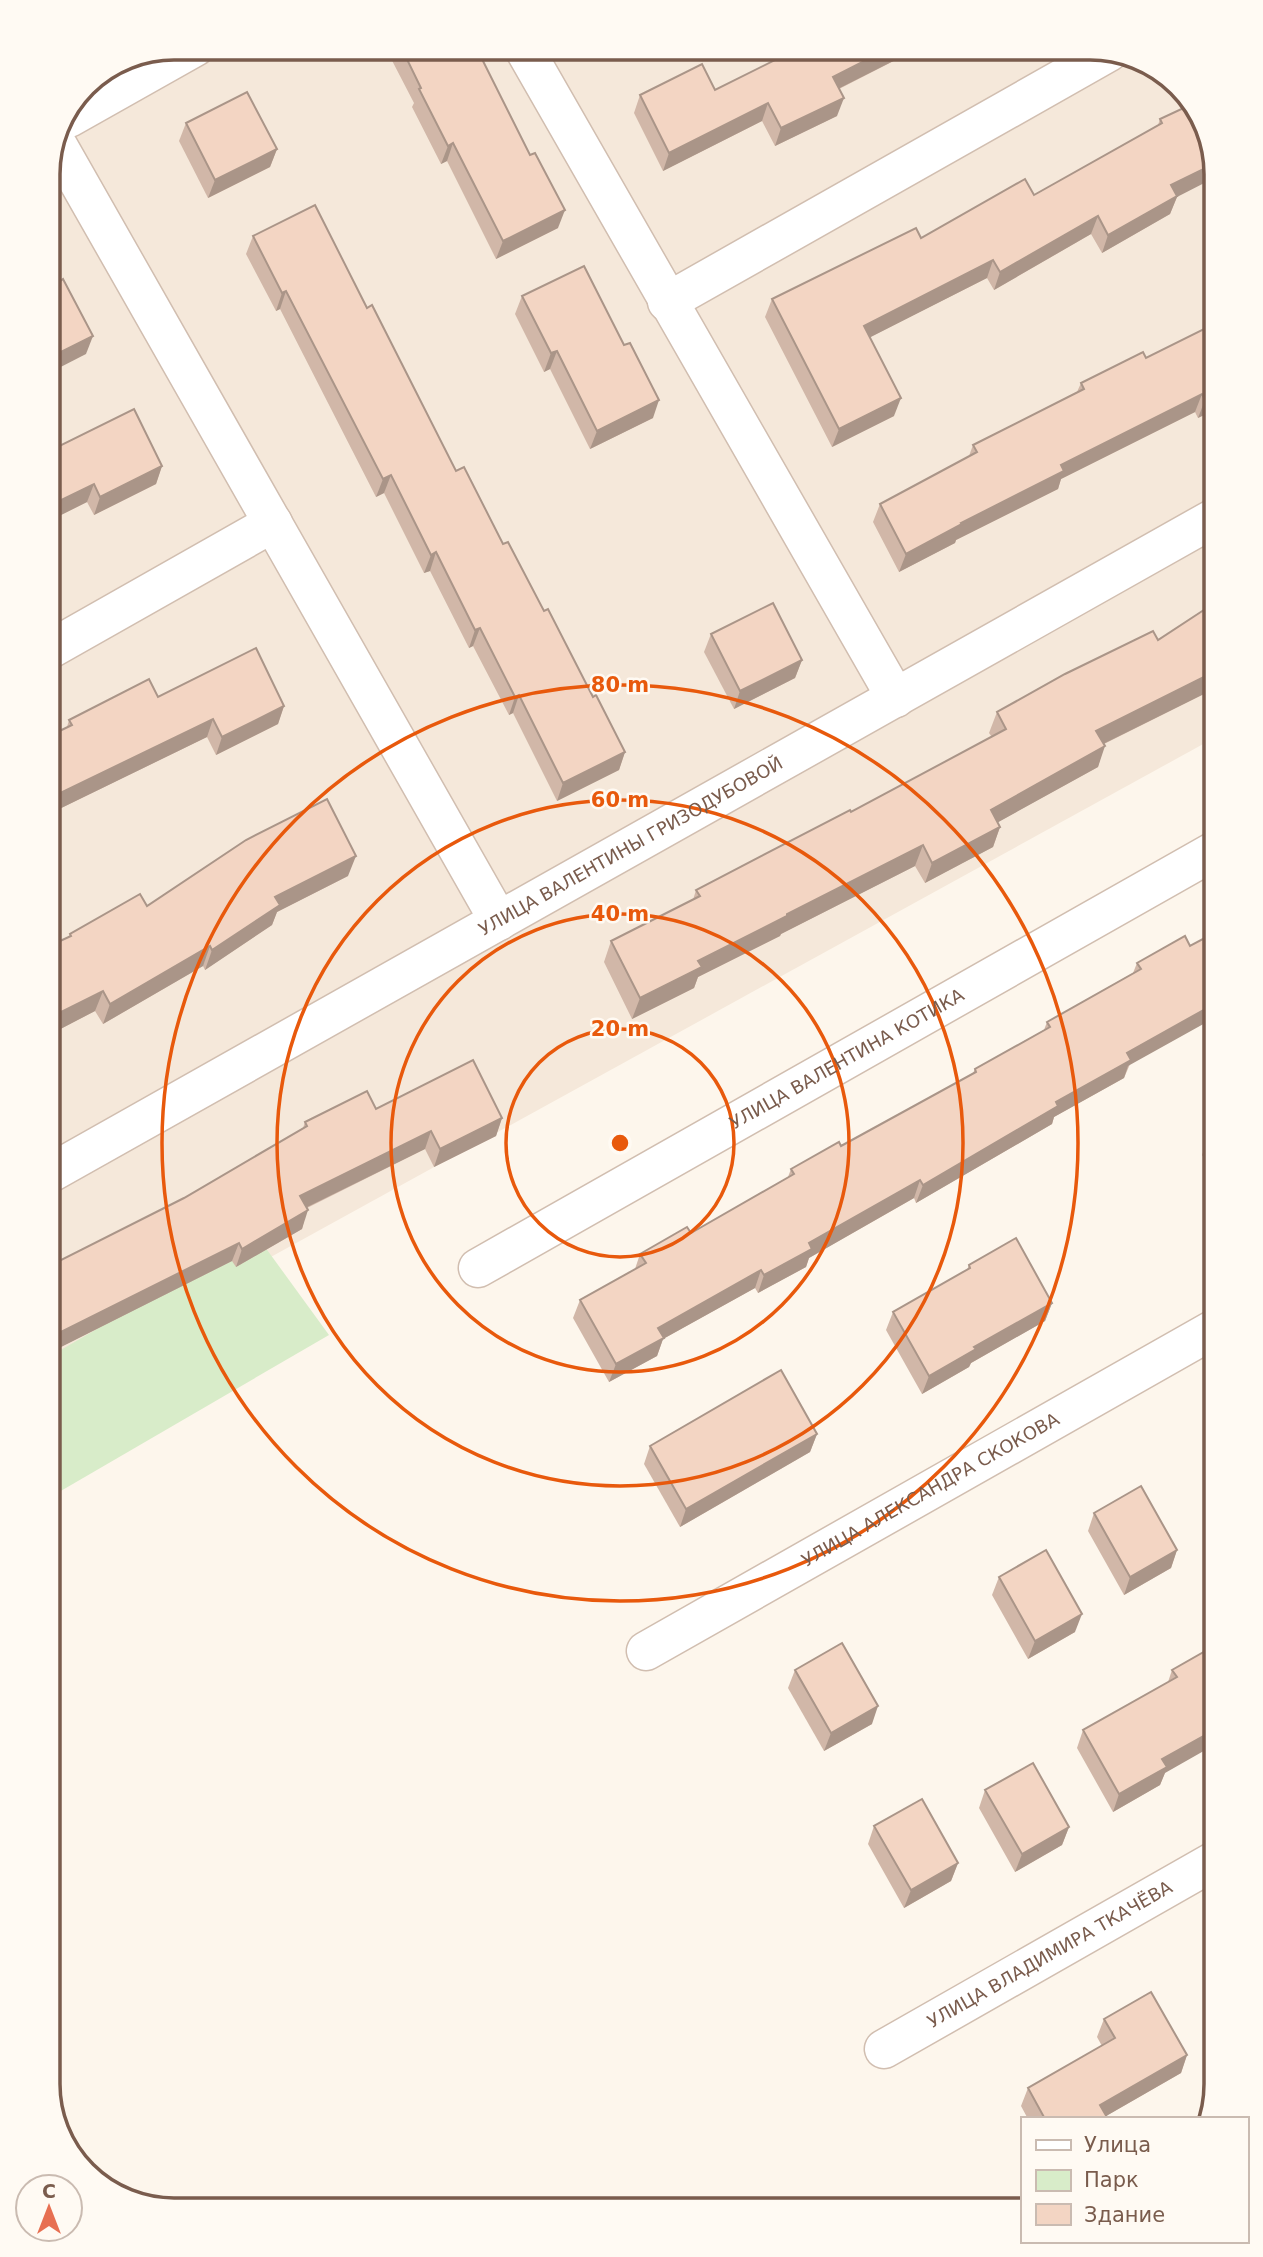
<svg xmlns="http://www.w3.org/2000/svg" width="1263" height="2257" viewBox="0 0 1263 2257" font-family="'DejaVu Sans',sans-serif">
  <style>
    .residential { fill: #f5e8da }
    .green { fill: #d8ecc9 }
    .lines { fill: none; stroke-linecap: round; stroke-linejoin: round }
    .street-casing { stroke: #d1beb0; stroke-width: 41 }
    .street { stroke: #fff; stroke-width: 38 }
    .wall { fill: #d1b7a8 }
    .shaded-wall { fill: #aa9588 }
    .building { fill: #f3d5c3; stroke: #aa9588; stroke-width: 2 }
    .ring { fill: none; stroke: #e8590c; stroke-width: 3.5 }
    .labels { text-anchor: middle; stroke-width: 5; stroke-linejoin: round; paint-order: stroke }
    .street-label { font-size: 18px; fill: #7a5c4d; stroke: #fffaf3 }
    .rim { fill: none; stroke: #7a5c4d; stroke-width: 3.5 }
    .centre { fill: #e8590c; stroke: #fffaf3; stroke-width: 3.5 }
    .ring-label { font-size: 21px; text-anchor: middle; font-weight: bold; fill: #e8590c; stroke: #fffaf3; stroke-width: 5; stroke-linejoin: round; paint-order: stroke }
  </style>
  <rect width="100%" height="100%" fill="#fdf6ec"/>
  <path class="residential" d="M174 47 1098 48 1166 73 1206 125 1216 174V737L47 1380 48 166 85 84 126 57Z"/>
  <path class="green" d="M257 1236 329 1335 47 1499V1358Z"/>
  <g class="lines">
    <defs>
      <g id="street">
        <path d="M523 47 896 698"/>
        <path d="M69 118 195 47"/>
        <path d="M57 144 499 921"/>
        <path d="M667 302 1109 52"/>
        <path d="M47 651 273 523"/>
        <path id="s1" d="M47 1175 1216 517"/>
        <path id="s2" d="M478 1268 1216 850"/>
        <path id="s3" d="M646 1651 1216 1328"/>
        <path id="s4" d="M884 2049 1216 1860"/>
      </g>
    </defs>
    <use href="#street" class="street-casing"/>
    <use href="#street" class="street"/>
  </g>
  <g class="wall">
    <path d="M385 47H476L558 228 496 259 447 161 441 164 412 107 414 103Z"/>
    <path d="M801 47H921L839 89 837 116 775 146 762 121 663 171 634 113 640 95 715 90Z"/>
    <path d="M1190 105 1177 197 1170 214 1102 253 1091 234 994 290 987 278 870 337 894 416 832 447 765 317 772 299 921 238 1034 195 1158 125 1160 119Z"/>
    <path d="M186 123 277 149 270 167 208 198 179 141Z"/>
    <path d="M253 236 367 308 456 471 503 544 625 752 619 770 557 801 513 713 509 715 473 646 469 648 430 571 424 573 384 493 376 497 280 309 276 311 246 254Z"/>
    <path d="M522 296 653 418 590 449 550 369 544 372 515 314Z"/>
    <path d="M1216 323V409L1198 418 1195 412 1061 479 1058 489 956 540 955 543 899 572 873 522 880 504 969 456 973 445 1077 392 1081 383 1146 358Z"/>
    <path d="M47 452 162 466 156 484 94 515 87 502 47 522Z"/>
    <path d="M1216 602V700L1210 691 1104 744 1098 767 998 822 1000 827 993 847 925 883 915 866 781 934 780 936 698 977 694 988 632 1019 604 962 611 941 693 900 696 890 851 812 992 737 989 733 997 712 1158 640Z"/>
    <path d="M711 634 802 660 795 678 734 709 704 652Z"/>
    <path d="M158 697 284 706 278 724 216 755 207 737 51 813 67 727 69 720Z"/>
    <path d="M348 876 277 912 272 925 205 970 203 966 103 1024 95 1011 47 1036V947L69 937 70 934 147 906Z"/>
    <path d="M1185 936 1124 1078 1054 1117 1052 1124 916 1203 914 1198 809 1258 806 1267 758 1293 755 1288 663 1339 657 1356 609 1382 573 1318 580 1300 635 1269 640 1254 691 1233 788 1177 791 1169 841 1146 973 1073 975 1069 1044 1030 1047 1022 1133 973 1137 963Z"/>
    <path d="M376 1109 502 1118 496 1136 434 1167 425 1149 307 1208 302 1229 236 1267 232 1261 47 1354V1267L184 1198 303 1128 305 1122Z"/>
    <path d="M1216 1133V1178L1202 1155 1209 1137Z"/>
    <path d="M969 1265 1052 1303 1045 1321 971 1363 969 1367 922 1394 886 1330 893 1312 967 1270Z"/>
    <path d="M817 1434 810 1452 680 1527 644 1464 650 1446Z"/>
    <path d="M1094 1513 1177 1550 1171 1568 1124 1595 1088 1531Z"/>
    <path d="M999 1577 1075 1632 1028 1659 992 1595Z"/>
    <path d="M1216 1645 1160 1785 1113 1812 1077 1748 1083 1730 1168 1682 1172 1670Z"/>
    <path d="M795 1670 872 1724 824 1751 788 1688Z"/>
    <path d="M985 1790 1069 1827 1062 1845 1015 1872 979 1808Z"/>
    <path d="M874 1826 958 1863 951 1881 904 1908 868 1844Z"/>
    <path d="M1104 2019 1187 2055 1181 2073 1106 2116 1108 2119H1028L1021 2106 1028 2088 1102 2046 1097 2037Z"/>
  </g>
  <g class="shaded-wall">
    <path d="M892 47H921L826 95 833 77Z"/>
    <path d="M844 98 837 116 775 146 781 128Z"/>
    <path d="M768 103 762 121 663 171 669 153Z"/>
    <path d="M453 143 447 161 441 164 448 146Z"/>
    <path d="M277 149 270 167 208 198 215 180Z"/>
    <path d="M1214 164 1216 177 1177 197 1170 214 1102 253 1108 235 1171 185Z"/>
    <path d="M565 210 558 228 496 259 503 241Z"/>
    <path d="M1098 216 1091 234 994 290 1000 272Z"/>
    <path d="M993 260 987 278 857 344 864 326Z"/>
    <path d="M286 291 280 309 276 311 282 293Z"/>
    <path d="M93 336 86 354 47 374V359Z"/>
    <path d="M557 351 550 369 544 372 551 353Z"/>
    <path d="M1202 394 1195 412 1061 479 1058 489 956 540 955 543 899 572 906 554 1061 465Z"/>
    <path d="M1216 394V409L1198 418 1205 400Z"/>
    <path d="M901 398 894 416 832 447 839 429Z"/>
    <path d="M659 400 653 418 590 449 597 431Z"/>
    <path d="M162 466 156 484 94 515 100 497Z"/>
    <path d="M391 475 384 493 376 497 383 479Z"/>
    <path d="M94 484 87 502 47 522V507Z"/>
    <path d="M436 552 430 571 424 573 431 555Z"/>
    <path d="M480 628 473 646 469 648 475 630Z"/>
    <path d="M802 660 795 678 734 709 740 691Z"/>
    <path d="M1216 671 1210 691 1089 751 1096 731Z"/>
    <path d="M519 695 513 713 509 715 515 697Z"/>
    <path d="M284 706 278 724 216 755 222 737Z"/>
    <path d="M213 719 207 737 51 813 47 822V805L50 798Z"/>
    <path d="M1105 746 1098 767 984 830 991 810Z"/>
    <path d="M625 752 619 770 557 801 563 783Z"/>
    <path d="M1000 827 993 847 925 883 932 863Z"/>
    <path d="M923 845 915 866 781 934 780 936 698 977 694 988 632 1019 640 998 698 961 787 914Z"/>
    <path d="M356 856 348 876 277 912 272 925 205 970 212 950 275 897Z"/>
    <path d="M210 946 203 966 103 1024 110 1004Z"/>
    <path d="M103 991 95 1011 47 1036V1019Z"/>
    <path d="M1216 1003V1017L1128 1066 1124 1078 1054 1117 1052 1124 916 1203 923 1185 1056 1102 1127 1053Z"/>
    <path d="M502 1118 496 1136 434 1167 440 1149Z"/>
    <path d="M431 1131 425 1149 293 1214 300 1196Z"/>
    <path d="M920 1180 914 1198 809 1258 806 1267 758 1293 764 1275 809 1243Z"/>
    <path d="M308 1210 302 1229 236 1267 242 1249Z"/>
    <path d="M239 1243 232 1261 47 1354V1339Z"/>
    <path d="M761 1270 755 1288 663 1339 657 1356 609 1382 616 1364 658 1328Z"/>
    <path d="M1052 1303 1045 1321 971 1363 969 1367 922 1394 929 1376 974 1347Z"/>
    <path d="M817 1434 810 1452 680 1527 686 1509Z"/>
    <path d="M1177 1550 1171 1568 1124 1595 1130 1577Z"/>
    <path d="M1082 1614 1075 1632 1028 1659 1035 1641Z"/>
    <path d="M878 1706 872 1724 824 1751 831 1733Z"/>
    <path d="M1216 1729V1744L1165 1773 1160 1785 1113 1812 1119 1794 1162 1759Z"/>
    <path d="M1069 1827 1062 1845 1015 1872 1022 1854Z"/>
    <path d="M958 1863 951 1881 904 1908 911 1890Z"/>
    <path d="M1187 2055 1181 2073 1101 2119 1100 2105Z"/>
  </g>
  <g class="building">
    <path d="M401 47H476L530 155 535 153 565 210 503 241 453 143 448 146 419 89 421 88Z"/>
    <path d="M801 47H892L833 77 844 98 781 128 768 103 669 153 640 95 702 64 715 90Z"/>
    <path d="M247 92 277 149 215 180 186 123Z"/>
    <path d="M1190 105 1206 125 1214 164 1171 185 1177 196 1108 235 1098 216 1000 272 993 260 864 326 901 398 839 429 772 299 916 228 921 238 1025 179 1034 195 1162 123 1160 119Z"/>
    <path d="M315 205 367 308 372 305 456 471 464 467 503 544 508 542 544 611 548 609 593 697 596 695 625 752 563 783 519 695 515 697 480 628 475 630 436 552 431 555 391 475 383 479 286 291 282 293 253 236Z"/>
    <path d="M47 260 59 282 63 279 93 336 47 359Z"/>
    <path d="M584 266 624 345 630 343 659 400 597 431 557 351 551 353 522 296Z"/>
    <path d="M1216 323V394L1205 400 1202 394 1061 465 1064 471 961 523 962 524 906 554 880 504 977 452 973 445 1084 389 1081 383 1143 352 1146 358Z"/>
    <path d="M134 409 162 466 100 497 94 484 47 507V452Z"/>
    <path d="M1216 602V671L1096 731 1105 746 991 810 1000 827 932 863 923 845 787 914V916L698 961 702 967 640 998 611 941 700 896 696 890 850 810 851 812 1006 729 997 712 1065 674 1153 631 1158 640Z"/>
    <path d="M773 603 802 660 740 691 711 634Z"/>
    <path d="M256 648 284 706 222 737 213 719 50 798 54 806 47 809V737L72 725 69 720 149 679 158 697Z"/>
    <path d="M327 799 356 856 275 897 280 905 212 950 210 946 110 1004 103 991 47 1019V947L71 936 70 934 140 894 147 906 246 840Z"/>
    <path d="M1216 932V1003L1127 1053 1131 1060 1056 1102 1058 1106 923 1185 920 1180 809 1243 812 1249 764 1275 761 1270 658 1328 664 1338 616 1364 580 1300 646 1263 640 1254 687 1227 691 1233 794 1174 791 1169 839 1142 841 1146 976 1072 975 1069 1050 1027 1047 1022 1141 969 1137 963 1185 936 1190 946Z"/>
    <path d="M473 1060 502 1118 440 1149 431 1131 300 1196 308 1210 242 1249 239 1243 47 1339V1267L184 1198 307 1126 305 1122 367 1091 376 1109Z"/>
    <path d="M1216 1133V1149L1209 1137Z"/>
    <path d="M1016 1238 1052 1303 974 1347 976 1349 929 1376 893 1312 970 1268 969 1265Z"/>
    <path d="M781 1370 817 1434 686 1509 650 1446Z"/>
    <path d="M1141 1486 1177 1550 1130 1577 1094 1513Z"/>
    <path d="M1046 1550 1082 1614 1035 1641 999 1577Z"/>
    <path d="M842 1643 878 1706 831 1733 795 1670Z"/>
    <path d="M1216 1645V1729L1162 1759 1167 1767 1119 1794 1083 1730 1177 1677 1172 1670Z"/>
    <path d="M1033 1763 1069 1827 1022 1854 985 1790Z"/>
    <path d="M922 1799 958 1863 911 1890 874 1826Z"/>
    <path d="M1151 1992 1187 2055 1100 2105 1108 2119H1045L1028 2088 1115 2038 1104 2019Z"/>
  </g>
  <g class="ring">
    <circle cx="620" cy="1143" r="114"/>
    <circle cx="620" cy="1143" r="229"/>
    <circle cx="620" cy="1143" r="343"/>
    <circle cx="620" cy="1143" r="458"/>
  </g>
  <g class="labels">
    <g class="street-label">
      <text dy="6" stroke="none"><textPath href="#s1" startOffset="670">УЛИЦА ВАЛЕНТИНЫ ГРИЗОДУБОВОЙ</textPath></text>
      <text dy="6" stroke="none"><textPath href="#s2" startOffset="424">УЛИЦА ВАЛЕНТИНА КОТИКА</textPath></text>
      <text dy="6" stroke="none"><textPath href="#s3" startOffset="327">УЛИЦА АЛЕКСАНДРА СКОКОВА</textPath></text>
      <text dy="6" stroke="none"><textPath href="#s4" startOffset="191">УЛИЦА ВЛАДИМИРА ТКАЧЁВА</textPath></text>
    </g>
  </g>
  <path d="M0 0H1263V2257H0ZM174 60H1090A114 114 0 0 1 1204 174V2084A114 114 0 0 1 1090 2198H174A114 114 0 0 1 60 2084V174A114 114 0 0 1 174 60Z" fill="#fffaf3" fill-rule="evenodd"/>
  <path class="rim" d="M174 60H1090A114 114 0 0 1 1204 174V2084A114 114 0 0 1 1090 2198H174A114 114 0 0 1 60 2084V174A114 114 0 0 1 174 60Z"/>
  <circle cx="620" cy="1143" r="10" class="centre"/>
  <g class="ring-label">
    <text x="620" y="692">80 m</text>
    <text x="620" y="807">60 m</text>
    <text x="620" y="921">40 m</text>
    <text x="620" y="1036">20 m</text>
  </g>
  <rect x="1021" y="2117" width="228" height="126" fill="#fffaf3" stroke="#cabbb1" stroke-width="2"/>
  <rect x="1036" y="2140" width="35" height="10" fill="#ffffff" stroke="#cabbb1" stroke-width="2"/>
  <text x="1084" y="2152" font-size="21" fill="#7a5c4d">Улица</text>
  <rect x="1036" y="2170" width="35" height="21" fill="#d8ecc9" stroke="#cabbb1" stroke-width="2"/>
  <text x="1084" y="2187" font-size="21" fill="#7a5c4d">Парк</text>
  <rect x="1036" y="2204" width="35" height="21" fill="#f3d5c3" stroke="#cabbb1" stroke-width="2"/>
  <text x="1084" y="2222" font-size="21" fill="#7a5c4d">Здание</text>
  <g transform="translate(49 2208)"><circle r="33" fill="#fffaf3" stroke="#cabbb1" stroke-width="2"/>
  <path d="M0-5L12 26L0 18L-12 26Z" fill="#e76f51"/>
  <text y="-10" font-size="19" font-weight="bold" text-anchor="middle" fill="#7a5c4d">С</text>
  </g>
</svg>
